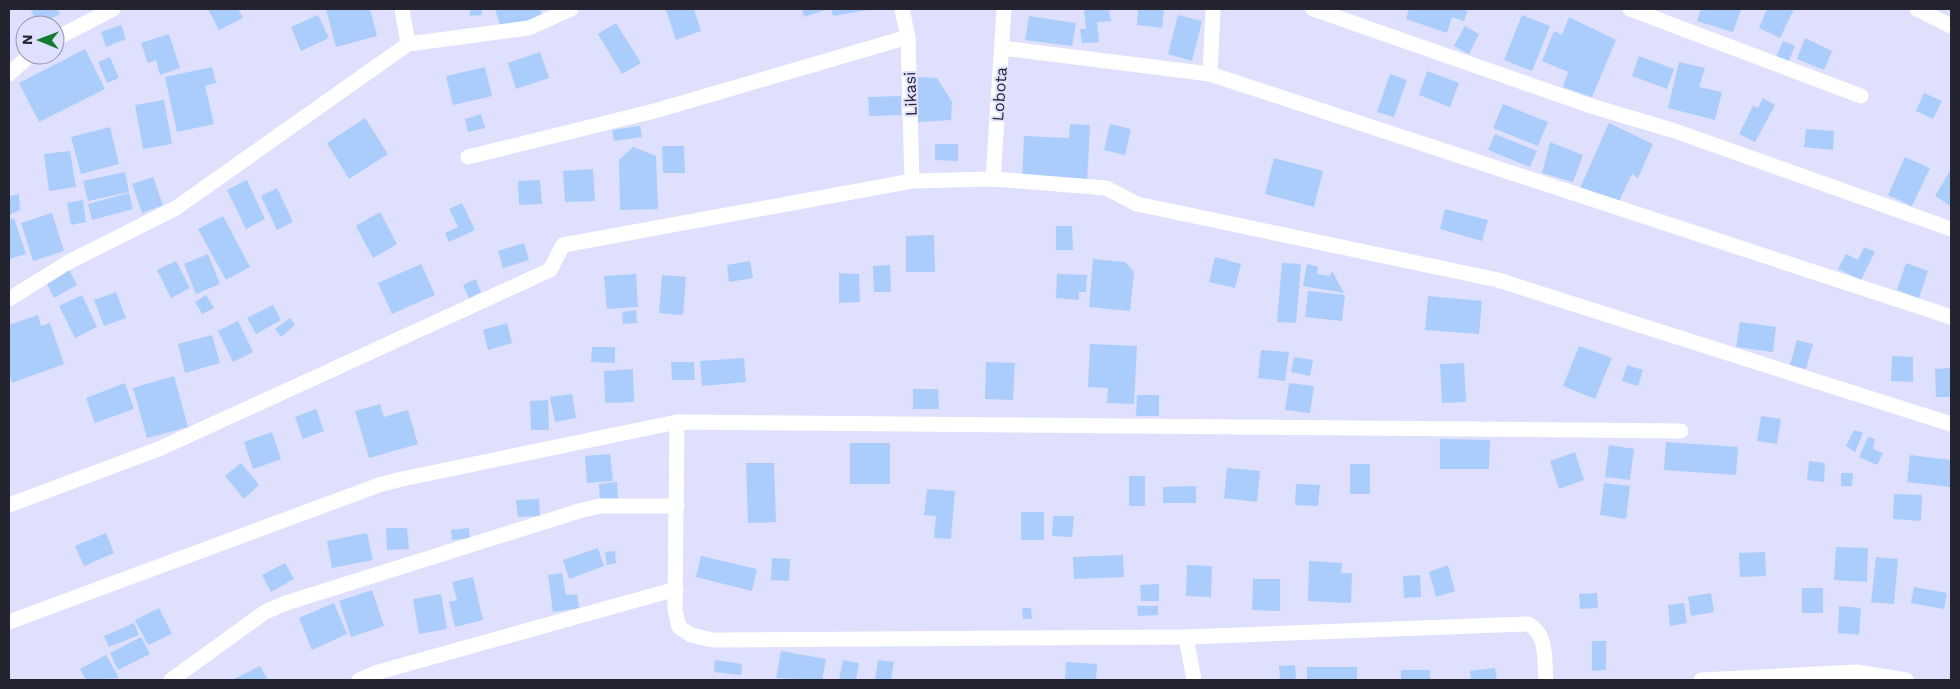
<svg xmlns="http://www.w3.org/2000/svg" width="1960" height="689" viewBox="0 0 1960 689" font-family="'Work Sans',sans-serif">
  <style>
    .building { fill: #abcdfb }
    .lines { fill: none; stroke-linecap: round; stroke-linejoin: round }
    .lane { stroke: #fff; stroke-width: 15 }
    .labels { text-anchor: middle; stroke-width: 4; stroke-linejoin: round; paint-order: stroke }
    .street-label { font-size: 16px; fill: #23242f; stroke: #dee0fd }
  </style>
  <rect width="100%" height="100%" fill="#dee0fd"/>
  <g class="building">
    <path d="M30 9H57L60 14 39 25Z"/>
    <path d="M208 9H238L243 18 219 30Z"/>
    <path d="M326 9H370L377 36 336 47Z"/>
    <path d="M470 9H482V15L470 16Z"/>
    <path d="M495 9H540L542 16 501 28Z"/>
    <path d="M670 9H694L701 31 676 40 666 10Z"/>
    <path d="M802 9H828L804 17Z"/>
    <path d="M831 9H868V10L833 16Z"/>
    <path d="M1084 9H1109L1111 21 1097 22 1099 42 1082 43 1080 29H1086Z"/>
    <path d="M1138 9H1164L1162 28 1137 25Z"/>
    <path d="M1409 9H1468L1464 21 1452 17 1447 33 1406 19Z"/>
    <path d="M1701 9 1741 10 1733 32 1697 21Z"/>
    <path d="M1767 9H1794L1780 38 1759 28Z"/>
    <path d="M318 15 329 38 301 51 291 27Z"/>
    <path d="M1178 15 1202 21 1192 61 1168 54Z"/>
    <path d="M1522 15 1550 26 1532 71 1504 60Z"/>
    <path d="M1029 16 1076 23 1072 46 1025 40Z"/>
    <path d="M1569 17 1616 40 1592 97 1563 87 1568 72 1542 61 1554 31 1562 35Z"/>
    <path d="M616 23 641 63 622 74 598 34Z"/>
    <path d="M121 25 126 39 106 47 101 32Z"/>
    <path d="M1465 26 1479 34 1469 54 1454 46Z"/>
    <path d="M169 34 180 68 160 75 156 60 148 63 141 43Z"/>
    <path d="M1805 38 1832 51 1824 70 1797 59Z"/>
    <path d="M1783 41 1795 46 1788 63 1776 57Z"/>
    <path d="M85 49 105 89 39 122 19 83Z"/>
    <path d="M540 52 549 78 516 89 508 63Z"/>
    <path d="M1639 56 1674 69 1667 89 1632 76Z"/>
    <path d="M110 57 119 78 107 83 98 62Z"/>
    <path d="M1679 62 1705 68 1699 87 1722 92 1715 120 1668 108Z"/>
    <path d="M212 67 216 83 205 86 214 124 177 132 165 77Z"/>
    <path d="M485 67 492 96 453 105 446 76Z"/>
    <path d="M1427 71 1459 83 1450 107 1419 95Z"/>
    <path d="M1390 74 1407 80 1394 117 1377 112Z"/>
    <path d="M918 77 937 78 952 102 951 120 918 122Z"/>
    <path d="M1924 93 1942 101 1933 119 1916 111Z"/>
    <path d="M901 96V115L869 116 868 97Z"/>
    <path d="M1763 98 1775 105 1755 142 1739 134 1753 106 1758 108Z"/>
    <path d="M164 100 172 144 143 149 135 105Z"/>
    <path d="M1503 104 1548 122 1538 146 1493 128Z"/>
    <path d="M481 114 485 128 468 132 465 119Z"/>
    <path d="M365 118 388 154 349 179 327 143Z"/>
    <path d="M1609 123 1653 144 1638 178 1632 174 1617 205 1580 188Z"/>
    <path d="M1070 124 1090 125 1087 183 1022 180 1024 136 1069 138Z"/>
    <path d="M1110 124 1131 129 1125 155 1104 150Z"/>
    <path d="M640 126 642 137 614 141 612 130Z"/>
    <path d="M110 127 119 164 81 174 71 137Z"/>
    <path d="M1806 129 1834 131 1833 150 1804 147Z"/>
    <path d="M1495 134 1537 151 1530 167 1488 150Z"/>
    <path d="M1550 142 1583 155 1573 182 1542 173Z"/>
    <path d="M935 144H958V161L935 160Z"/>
    <path d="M662 146H684L685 173H663Z"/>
    <path d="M633 147 656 156 658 209 620 210 619 160Z"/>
    <path d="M70 151 76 187 49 191 44 154Z"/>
    <path d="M1905 157 1930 168 1912 206 1888 195Z"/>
    <path d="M1274 158 1323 171 1314 207 1265 194Z"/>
    <path d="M593 169 595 201 565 202 563 171Z"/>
    <path d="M1951 169V206L1935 196Z"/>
    <path d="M125 172 129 192 88 201 83 181Z"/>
    <path d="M153 177 163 205 142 213 132 184Z"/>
    <path d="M247 180 265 219 246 229 227 190Z"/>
    <path d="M540 180 542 204 519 205 518 181Z"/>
    <path d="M277 188 293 222 277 230 261 196Z"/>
    <path d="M129 193 133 209 92 220 88 204Z"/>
    <path d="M19 194 20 210 9 215V196Z"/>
    <path d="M83 200 86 222 71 225 67 203Z"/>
    <path d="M462 203 475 230 449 242 445 233 458 227 449 209Z"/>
    <path d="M1445 209 1488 220 1482 241 1440 229Z"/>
    <path d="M380 212 397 244 373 258 356 226Z"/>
    <path d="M52 213 64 251 33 261 21 223Z"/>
    <path d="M223 216 250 267 226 280 198 229Z"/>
    <path d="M14 218 26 254 9 259V219Z"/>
    <path d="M1056 226H1072L1073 250H1056Z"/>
    <path d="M934 235 935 272H906V236Z"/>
    <path d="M524 243 529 260 503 268 498 251Z"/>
    <path d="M1864 247 1875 252 1861 280 1838 269 1846 254 1858 260Z"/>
    <path d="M208 254 220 284 196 294 184 264Z"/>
    <path d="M1215 257 1241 264 1235 288 1209 282Z"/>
    <path d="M1093 259 1125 262 1134 272 1130 311 1089 307Z"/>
    <path d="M176 261 190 288 171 298 157 270Z"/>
    <path d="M750 261 753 278 729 282 727 265Z"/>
    <path d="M1282 263 1301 264 1296 323 1277 322Z"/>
    <path d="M1906 263 1928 271 1919 298 1897 290Z"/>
    <path d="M421 264 435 295 392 314 378 283Z"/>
    <path d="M1307 264 1318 267 1317 274 1330 276 1332 271 1344 293 1303 286Z"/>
    <path d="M890 265 891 292H874L873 266Z"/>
    <path d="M68 268 77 285 54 298 45 280Z"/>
    <path d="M839 273 859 274 860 302 839 303Z"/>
    <path d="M636 274 638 307 607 309 604 276Z"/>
    <path d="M1057 274 1087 275 1086 292H1079V300L1056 298Z"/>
    <path d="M662 275 686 277 683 315 659 313Z"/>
    <path d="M476 279 481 292 469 298 463 285Z"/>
    <path d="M1308 291 1345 295 1342 321 1305 317Z"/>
    <path d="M116 292 126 318 104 326 94 300Z"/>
    <path d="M82 295 97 327 75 338 59 306Z"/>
    <path d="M206 295 214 308 202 314 195 302Z"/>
    <path d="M1428 296 1482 301 1479 334 1425 330Z"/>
    <path d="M273 305 281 320 256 334 247 318Z"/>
    <path d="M636 310 637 323 623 324 622 312Z"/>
    <path d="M38 315 41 326 50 323 64 364 12 383 9 373V325Z"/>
    <path d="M290 318 295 325 281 337 275 329Z"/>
    <path d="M238 321 253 352 233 362 218 331Z"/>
    <path d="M1740 322 1776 327 1773 352 1736 347Z"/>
    <path d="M507 323 512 343 488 350 483 330Z"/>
    <path d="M212 335 220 363 185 373 178 344Z"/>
    <path d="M1797 340 1813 344 1806 369 1790 365Z"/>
    <path d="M1090 344 1137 346 1134 404 1107 403 1108 388 1088 387Z"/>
    <path d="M1579 346 1612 358 1595 399 1563 386Z"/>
    <path d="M592 347H615V363L591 362Z"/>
    <path d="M1261 350 1289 352 1285 381 1258 378Z"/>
    <path d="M1892 356 1913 357V382L1891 381Z"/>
    <path d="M1294 357 1313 360 1310 376 1291 372Z"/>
    <path d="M744 358 746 382 702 386 700 361Z"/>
    <path d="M671 362H694L695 380H672Z"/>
    <path d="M986 362 1015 363 1013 400 985 399Z"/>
    <path d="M1464 363 1466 402 1442 403 1440 364Z"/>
    <path d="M1627 365 1643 370 1638 386 1622 381Z"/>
    <path d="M1951 368V397H1936L1935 369Z"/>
    <path d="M633 369 634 402 605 403 604 371Z"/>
    <path d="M174 376 188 427 147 438 133 388Z"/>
    <path d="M125 383 134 409 95 423 86 398Z"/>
    <path d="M1289 383 1314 386 1310 413 1285 410Z"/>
    <path d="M913 389H938L939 409H913Z"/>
    <path d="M572 394 576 418 555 422 550 397Z"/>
    <path d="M1137 395H1159V416H1136Z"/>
    <path d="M548 400 549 430H531L530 401Z"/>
    <path d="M380 404 384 417 408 410 418 444 369 458 355 411Z"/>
    <path d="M316 409 324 431 303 439 295 417Z"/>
    <path d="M1761 416 1781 419 1777 444 1757 441Z"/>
    <path d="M1854 430 1863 433 1855 452 1846 446Z"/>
    <path d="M272 432 281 459 253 469 244 442Z"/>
    <path d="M1868 437 1875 439 1873 449 1883 453 1877 465 1859 457Z"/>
    <path d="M1440 439 1490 440 1489 469H1440Z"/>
    <path d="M1666 442 1738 447 1736 475 1664 470Z"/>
    <rect x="850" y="443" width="40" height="41"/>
    <path d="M1609 445 1634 449 1630 480 1605 477Z"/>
    <path d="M1575 452 1584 480 1559 489 1550 461Z"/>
    <path d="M610 454 613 481 587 483 585 456Z"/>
    <path d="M1910 455 1951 460 1950 487 1907 482Z"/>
    <path d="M1809 461 1825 463 1824 482 1807 480Z"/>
    <path d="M241 463 259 485 244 499 225 476Z"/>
    <path d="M746 463H774L776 522 748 523Z"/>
    <rect x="1350" y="464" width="20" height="30"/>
    <path d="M1227 468 1260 471 1257 502 1224 498Z"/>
    <path d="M1841 473H1853L1852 486H1841Z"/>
    <rect x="1129" y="476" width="16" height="30"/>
    <path d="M617 482 618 500 600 502 599 484Z"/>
    <path d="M1604 483 1630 486 1626 519 1600 515Z"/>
    <path d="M1296 484 1320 485 1318 506 1295 505Z"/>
    <path d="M1196 486V503H1163V487Z"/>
    <path d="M927 489 955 491 951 539 934 538 936 516 924 515Z"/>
    <path d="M1894 494 1922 495 1921 521 1893 519Z"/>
    <path d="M539 499 540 516 518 517 516 500Z"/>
    <rect x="1021" y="512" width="23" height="28"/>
    <path d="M1053 516H1074L1072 537 1052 536Z"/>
    <path d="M386 528H407L409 549 387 550Z"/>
    <path d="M469 528 470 538 452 540 451 530Z"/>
    <path d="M106 533 114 553 84 566 75 546Z"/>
    <path d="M367 533 373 560 332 568 327 541Z"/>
    <path d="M1836 547 1868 548 1867 582 1834 580Z"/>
    <path d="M598 548 604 566 569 579 563 560Z"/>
    <path d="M615 551 616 563 607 565 605 552Z"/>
    <path d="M1765 552 1766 576 1740 577 1739 553Z"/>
    <path d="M1123 555 1124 577 1074 579 1073 557Z"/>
    <path d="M701 556 757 569 752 591 696 577Z"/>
    <path d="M1876 557 1898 559 1894 604 1871 602Z"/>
    <path d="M772 558 790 559 789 581 771 580Z"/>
    <path d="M1309 561 1342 563 1341 573H1352L1351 603 1308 601Z"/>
    <path d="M285 563 294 579 271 592 262 575Z"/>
    <path d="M1187 565 1212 566 1211 597 1186 596Z"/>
    <path d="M1448 565 1455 591 1436 597 1429 572Z"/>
    <path d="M562 573 566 595 577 594 579 608 553 612 548 575Z"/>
    <path d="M1420 575 1421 597 1404 598 1403 576Z"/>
    <path d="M473 577 483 620 455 627 449 602 457 600 452 582Z"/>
    <path d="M1253 579H1280V611L1252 610Z"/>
    <path d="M1159 584V601H1141L1140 585Z"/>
    <path d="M1914 587 1947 593 1944 609 1911 603Z"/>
    <rect x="1802" y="588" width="21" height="25"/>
    <path d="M372 590 384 626 351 637 339 601Z"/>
    <path d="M1597 593 1598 608 1580 609 1579 594Z"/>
    <path d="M1711 593 1714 612 1691 616 1688 597Z"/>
    <path d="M441 594 447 629 419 634 413 599Z"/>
    <path d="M334 603 347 634 312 650 299 618Z"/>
    <path d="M1684 603 1687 623 1670 626 1668 605Z"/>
    <path d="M1137 606H1158V615L1138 616Z"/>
    <path d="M1839 606 1861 608 1859 635 1838 633Z"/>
    <path d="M159 608 172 634 148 645 135 620Z"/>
    <path d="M1022 608H1031L1032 619H1023Z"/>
    <path d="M134 623 139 635 109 647 104 636Z"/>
    <path d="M141 637 150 654 118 670 110 653Z"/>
    <path d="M1592 641H1606V670L1592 671Z"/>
    <path d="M781 651 826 659 822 680 776 678Z"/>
    <path d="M106 655 119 678 86 680 80 669Z"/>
    <path d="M715 660 742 664 741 675 714 672Z"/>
    <path d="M843 660 859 663 856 680H839Z"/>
    <path d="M878 660 894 662 891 680H875Z"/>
    <path d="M1066 662 1097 664 1096 680H1065Z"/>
    <path d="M1295 665 1296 679 1280 680 1279 666Z"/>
    <path d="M260 666 268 680H232Z"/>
    <rect x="1307" y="667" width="50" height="13"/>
    <path d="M1495 668 1497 680H1471L1470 671Z"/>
    <rect x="1401" y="670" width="29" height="10"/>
  </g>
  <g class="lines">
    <g class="lane">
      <path d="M402 9 408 44"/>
      <path d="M902 9 908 37 912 181"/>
      <path d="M1313 9 1588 105 1675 131 1951 229"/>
      <path d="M1630 9 1861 96"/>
      <path d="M1917 9 1951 26"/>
      <path d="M55 39 113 9"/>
      <path d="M1002 48 1210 74 1951 317"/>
      <path d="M9 74 30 55"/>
      <path d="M1210 74 1213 9"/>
      <path d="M468 157 658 110 908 37"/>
      <path d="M993 179 1004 9"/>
      <path d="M9 299 67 263 176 208 408 44 529 28 571 9"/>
      <path d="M677 422 675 610 679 627 691 635 713 640 1186 637 1528 624C1548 634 1544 660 1546 680"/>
      <path d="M9 505 161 448 550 270 563 245 912 181 993 179 1106 188 1137 204 1498 280 1951 424"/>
      <path d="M9 622 379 485 402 479 677 422 1681 431"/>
      <path d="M1186 637 1194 680"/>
      <path d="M171 680 265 612 286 603 579 511 600 506H677"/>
      <path d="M359 680 375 673 676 589"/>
      <path d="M1701 680 1857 672 1906 680"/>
    </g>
  </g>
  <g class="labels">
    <g class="street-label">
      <text transform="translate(910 94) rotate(-92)" y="6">Likasi</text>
      <text transform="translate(999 94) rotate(-86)" y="6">Lobota</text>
    </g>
  </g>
  <rect width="1960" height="689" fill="none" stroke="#23242f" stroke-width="20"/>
  <g transform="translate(40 40) rotate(271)"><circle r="24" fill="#dee0fd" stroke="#9395ab"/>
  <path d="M0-4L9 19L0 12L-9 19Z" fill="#157b2e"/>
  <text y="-8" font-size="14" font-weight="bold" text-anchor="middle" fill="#23242f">N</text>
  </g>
</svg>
